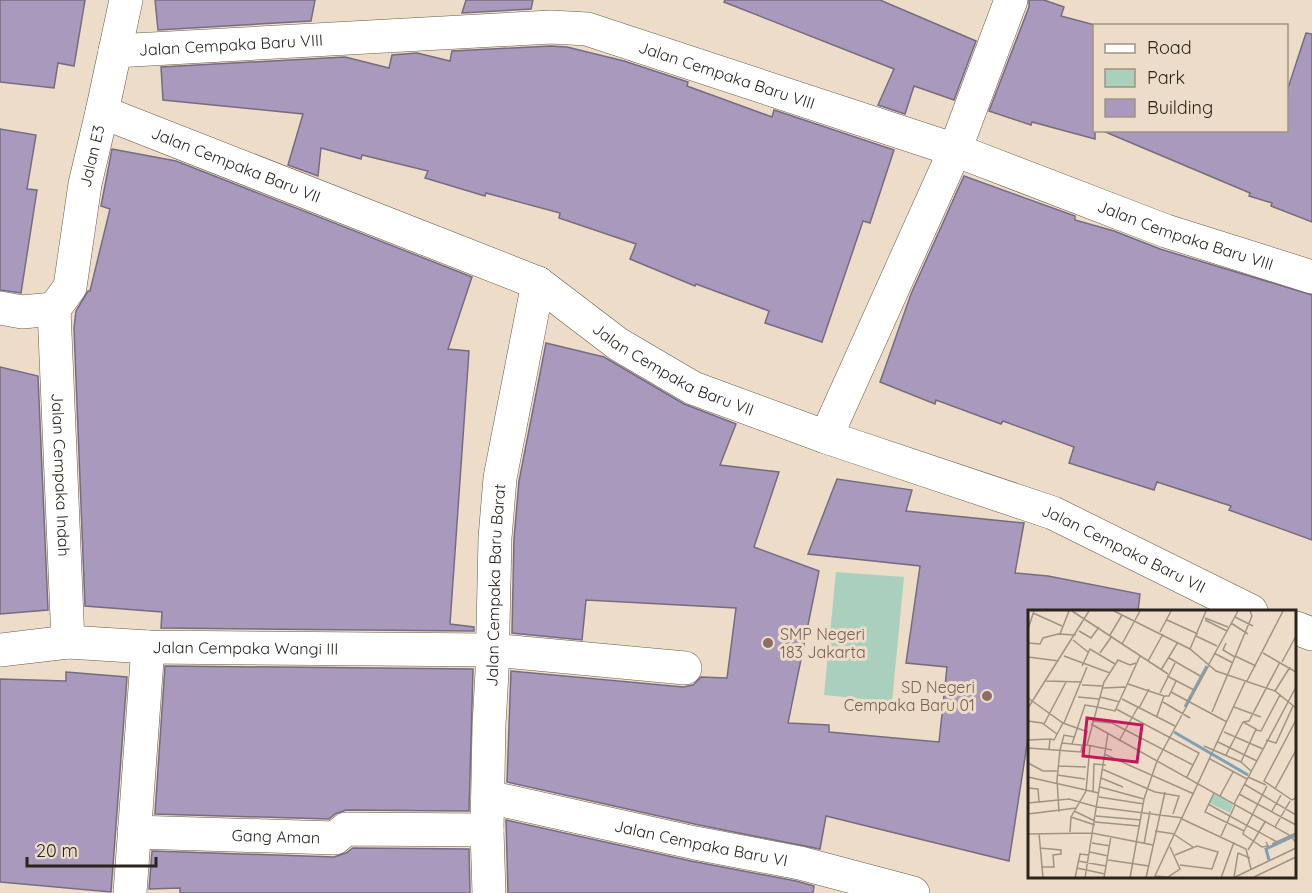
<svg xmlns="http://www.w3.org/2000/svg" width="1312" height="893" viewBox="0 0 1312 893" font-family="Quicksand,sans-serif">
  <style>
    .green { fill: #a9d0bc }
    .building { fill: #a999bc; stroke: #766c80; stroke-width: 1.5 }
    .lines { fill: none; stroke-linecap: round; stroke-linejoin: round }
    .minor-casing { stroke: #685a48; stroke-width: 34 }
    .minor { stroke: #fff; stroke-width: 33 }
    .education-dot { fill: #8d6e63; stroke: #edddc8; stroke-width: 2 }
    .labels { text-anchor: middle; stroke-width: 6; stroke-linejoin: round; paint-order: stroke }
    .street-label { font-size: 16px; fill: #2a241c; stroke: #edddc8 }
    .education-label { font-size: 16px; fill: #785e54; stroke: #edddc8; text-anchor: start }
    .inset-river { fill: none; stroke: #7ea0b9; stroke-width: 3 }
    .inset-road { fill: none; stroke: #9f9383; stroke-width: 1.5 }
    .view { fill: #c2185b; fill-opacity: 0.15; stroke: #c2185b; stroke-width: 3 }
    .inset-edge { fill: none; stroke: #2a241c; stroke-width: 3 }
  </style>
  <rect width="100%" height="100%" fill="#edddc8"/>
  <path class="green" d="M836 572 904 577 892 702 824 695Z"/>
  <g class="building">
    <path d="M0 0H85L74 66 58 63 54 88 0 82Z"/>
    <path d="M155 0H315L311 21 158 30Z"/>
    <path d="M466 0H533L531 9 462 13Z"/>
    <path d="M725 0H880L976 41 954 100 914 86 905 114 878 105 894 69 724 2Z"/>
    <path d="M1029 0H1044L1064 7 1061 16 1095 25V139L1032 122 1031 125 989 111 1029 7Z"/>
    <path d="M1306 33 1312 34V222L1271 206 1272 203 1249 196 1250 193 1103 131 1287 130V91Z"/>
    <path d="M551 46 567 47 624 61 688 82 687 86 772 117 774 110 894 150 870 223 863 221 822 342 765 323 769 311 696 284 695 286 630 259 636 244 559 218 560 213 486 193 485 196 425 178 428 171 362 155 361 159 321 148 318 176 288 165 303 114 163 100 161 67 345 57 389 68 392 55 417 53 450 61 452 51Z"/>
    <path d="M0 129 36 135 27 189 37 190 21 293 0 290Z"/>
    <path d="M112 149 176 161 472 277 448 349 469 351 450 624 474 627V631L161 628 162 612 85 606 74 328 76 311 88 291H90L110 209 101 206Z"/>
    <path d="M964 176 1075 216V220L1114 231 1160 249 1312 295V540L1229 510 1231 506 1157 482 1154 490 1069 463 1074 447 1003 421 1001 424 936 400 935 404 880 382 911 294Z"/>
    <path d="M546 343 604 357 684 404 736 424 720 465 779 472 754 547 819 571 788 723 829 725V732L939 742 947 667 906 663 920 566 808 554 837 479 912 490 906 511 1024 523 1015 573 1048 576 1140 594 1138 611H1030V725L1009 861 826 816 820 849 699 825 507 782 511 671 683 687 693 685 701 677 727 678 736 608 586 600 582 640 512 633 514 539 519 481Z"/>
    <path d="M0 367 38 376 48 610 0 614Z"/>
    <path d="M165 666 473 669 469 811 346 810 335 814 329 819 155 814Z"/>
    <path d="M66 672 127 677 111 892 0 882V679L66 681Z"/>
    <path d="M506 820 691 861 796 881 814 886 813 893H508Z"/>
    <path d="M353 848 469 849 470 893H180V888L149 889 152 851 334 857 346 853Z"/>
  </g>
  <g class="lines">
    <defs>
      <g id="minor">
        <path id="s1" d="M115 51 551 27 587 29 955 150 1166 231 1312 277"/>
        <path id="s2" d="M102 112 538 283 618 344 693 388 826 437 1053 513 1251 611"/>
        <path d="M0 308 22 312 54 309"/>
        <path id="s3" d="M54 309 68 642"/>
        <path id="s4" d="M54 309 70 287 85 184 102 112 126 0"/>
        <path d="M826 437 955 150 1011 0"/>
        <path d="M1296 628 1312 634"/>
        <path id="s5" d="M0 650 68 642 148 647 492 650 685 668"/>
        <path id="s6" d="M488 797 695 843 800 863 913 893"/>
        <path id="s7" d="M134 832 335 838 346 829 487 830"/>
        <path d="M130 893 148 647"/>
        <path id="s8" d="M489 893 487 830 489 725 492 672 495 538 500 478 538 283"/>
      </g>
    </defs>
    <use href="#minor" class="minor-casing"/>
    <use href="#minor" class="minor"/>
  </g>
  <g class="education-dot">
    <circle cx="768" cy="643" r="6"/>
    <circle cx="987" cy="696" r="6"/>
  </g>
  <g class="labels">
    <g class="street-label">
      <text dy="6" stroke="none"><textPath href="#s1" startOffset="116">Jalan Cempaka Baru VIII</textPath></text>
      <text dy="6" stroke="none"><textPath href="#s1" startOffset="620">Jalan Cempaka Baru VIII</textPath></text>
      <text dy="6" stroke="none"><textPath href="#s4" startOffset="160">Jalan E3</textPath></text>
      <text dy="6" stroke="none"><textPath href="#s2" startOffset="144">Jalan Cempaka Baru VII</textPath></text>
      <text dy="6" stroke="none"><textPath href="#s1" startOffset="1106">Jalan Cempaka Baru VIII</textPath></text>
      <text dy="6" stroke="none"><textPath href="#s2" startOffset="630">Jalan Cempaka Baru VII</textPath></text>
      <text dy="6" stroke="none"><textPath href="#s3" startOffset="166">Jalan Cempaka Indah</textPath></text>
      <text dy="6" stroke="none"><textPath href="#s2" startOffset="1116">Jalan Cempaka Baru VII</textPath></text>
      <text dy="6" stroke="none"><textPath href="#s8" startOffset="308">Jalan Cempaka Baru Barat</textPath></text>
      <text dy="6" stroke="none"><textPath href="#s5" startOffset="246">Jalan Cempaka Wangi III</textPath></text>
      <text dy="6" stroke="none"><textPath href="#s7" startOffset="142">Gang Aman</textPath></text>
      <text dy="6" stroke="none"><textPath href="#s6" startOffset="218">Jalan Cempaka Baru VI</textPath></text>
    </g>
    <g class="education-label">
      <text x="780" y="640">SMP Negeri<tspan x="780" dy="18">183 Jakarta</tspan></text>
      <text x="975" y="693" text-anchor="end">SD Negeri<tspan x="975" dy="18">Cempaka Baru 01</tspan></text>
    </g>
  </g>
  <g transform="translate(1028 610)">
    <rect width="268" height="268" fill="#edddc8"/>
    <path d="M186 184 205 195 202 203 182 193Z" fill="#a9d0bc"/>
    <path class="inset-river" d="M157 97 179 56M146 122 220 165M241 250 238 239 268 225"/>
    <path class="inset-road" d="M44 1 140 64M86 1 162 39 188 61 247 81 268 98M5 3 34 16M207 7 225 16M177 8 200 17M139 10 170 24M177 10 199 21M203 13 220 24M0 19 6 1M51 21 63 28 71 17M132 22 143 1M32 24 41 1M82 25 94 5M168 26 189 36M45 30 60 42M0 33 12 34 15 28 30 24 48 25M198 33 195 40 207 47M94 34 112 1M162 39 178 1M72 43 84 26M186 43 205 53M235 43 268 62M36 46 82 63M207 46 228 56M0 47 31 51M141 48 174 67M120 51 135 24M254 52 268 26M181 54 210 1M54 56 62 39 87 54M133 60 150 32M139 66 166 80M18 71 54 72M219 71 255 1M100 74 136 86M54 75 75 76M75 78 97 77M247 81 262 57M143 82 199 112M132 83 147 53M136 86H141L148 71M50 87 71 89M72 87 92 92M0 88 35 113 60 122M94 89 147 116M135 92 162 108M69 97 87 101 112 46M206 97 233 107M0 98 61 1M111 98 121 79M88 99 171 143 159 167M184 102 224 6 222 1M129 106 136 86M268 110 236 171 264 190 268 188M0 111 14 113 29 124M64 111 84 113 165 155M215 112 221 111 252 52M36 113 59 57M16 114 38 72M63 114 263 226 268 233M228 120 233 121 252 85M196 122 235 139M0 130 22 129M238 130 248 133 265 96M91 131 110 97M190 132 229 151M34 133 53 135M44 134 57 95 69 97M59 135 76 72 90 50 102 55 108 53M176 136 213 152 223 161M0 138 53 142 54 135H59L84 140M21 140 22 129 26 130 35 113M76 144 166 184M198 145 215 112M182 149 219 169M213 152 228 119 215 112M0 153 15 161H29M30 156 58 157M74 159 127 182 151 186 145 204M29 165 57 169M0 167 71 183M220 167 238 175M73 168 95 177M216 174 268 205M72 177 116 189M0 178 10 179 11 192M247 179 268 140M65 183 66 154 78 155M186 183 177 202 216 221 215 224 234 237 240 236 238 232M211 184 268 215M192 186 205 162M71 187 116 194M0 193 41 189 69 197 155 208M180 194 249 232M206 194 268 77M46 201 67 211M244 201 253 185M31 202 29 170 32 140 36 125 46 127M0 204 48 198M68 206 113 210M43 207 67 215M154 209 218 239 223 259M67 212 111 216M247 217 262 191M127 221 147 224M216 221 239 176M42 222 43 207 58 181 62 136M11 223 15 268M0 224 64 223 125 235M147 225 165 237M193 226 207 195M64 233 82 236M116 234 122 201M244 234 268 223M12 238 33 240V244L25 245 26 257H13M220 240 237 212M62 242 80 246M147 245 169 236 190 242 184 259 152 255M80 250 121 256M50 251 78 256M49 258 77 264M127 266 140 267 152 259 142 237M206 267 210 243 222 248M47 268 52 244 61 245M57 268 80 123M76 268 83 226M102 268 116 189 129 151 181 55M118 268 137 182M126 268 217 72M193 268 206 232M205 268 268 238M224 268 268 247"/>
    <path class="view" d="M59 108 114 115 109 152 55 146Z"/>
    <rect width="268" height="268" class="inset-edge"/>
  </g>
  <rect x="1093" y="24" width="195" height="108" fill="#edddc8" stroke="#9f9383" stroke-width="1.5"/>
  <rect x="1105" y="44" width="30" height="9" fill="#ffffff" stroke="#9f9383" stroke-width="1.5"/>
  <text x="1147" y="54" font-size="18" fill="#2a241c">Road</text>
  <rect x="1105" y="69" width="30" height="18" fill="#a9d0bc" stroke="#9f9383" stroke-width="1.5"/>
  <text x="1147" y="84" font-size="18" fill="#2a241c">Park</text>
  <rect x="1105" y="99" width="30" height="18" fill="#a999bc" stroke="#9f9383" stroke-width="1.5"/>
  <text x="1147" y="114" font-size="18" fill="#2a241c">Building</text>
  <path d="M27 857v9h129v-9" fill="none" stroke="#2a241c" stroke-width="3"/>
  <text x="36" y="857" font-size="18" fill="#2a241c" stroke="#edddc8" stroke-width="4.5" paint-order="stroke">20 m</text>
</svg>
